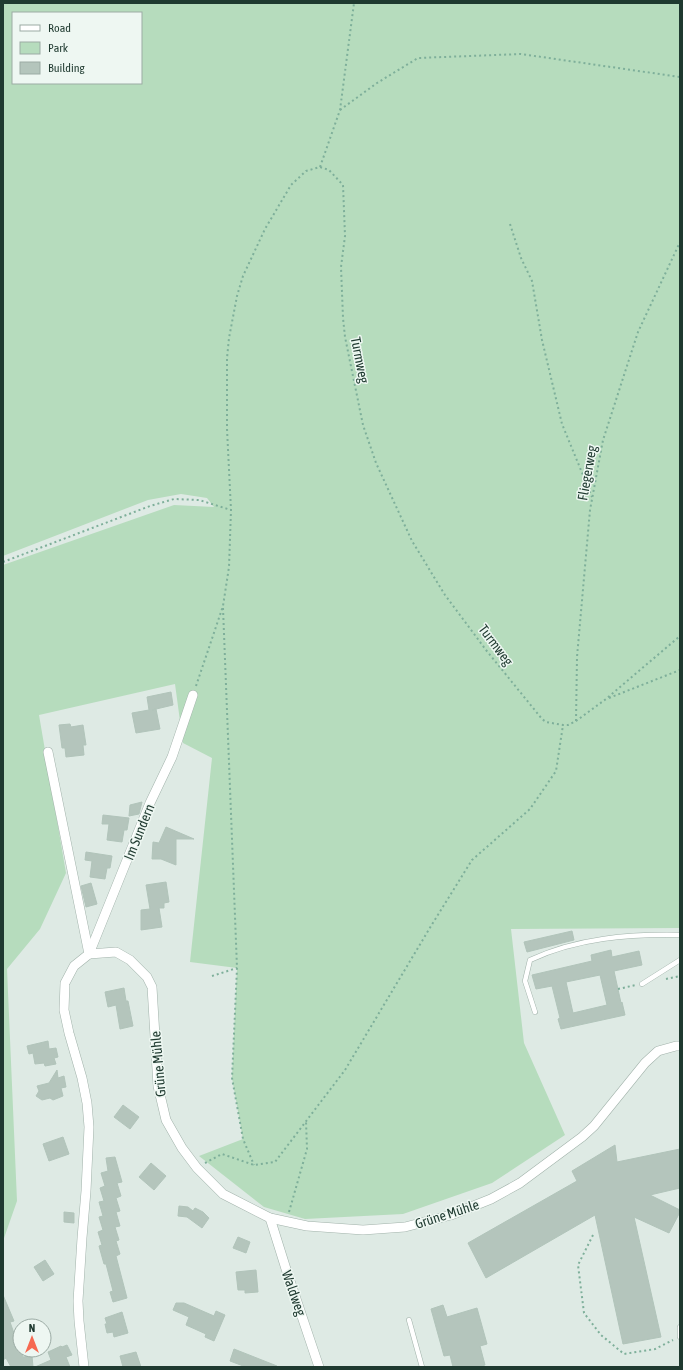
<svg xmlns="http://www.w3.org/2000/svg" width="683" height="1370" viewBox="0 0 683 1370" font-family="'Asap Condensed',sans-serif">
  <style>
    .green { fill: #b6dcbd; fill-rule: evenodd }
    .building { fill: #b4c5bc; stroke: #b1c4ba; fill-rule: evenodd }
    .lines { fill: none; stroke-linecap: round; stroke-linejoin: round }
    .lane-casing { stroke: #a1b2aa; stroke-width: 5.5 }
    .street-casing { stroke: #a1b2aa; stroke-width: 10 }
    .path { stroke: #7eaf9a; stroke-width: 2; stroke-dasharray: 2 3; stroke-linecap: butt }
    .lane { stroke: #fff; stroke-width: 4.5 }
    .street { stroke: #fff; stroke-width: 9 }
    .labels { text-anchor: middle; stroke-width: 3; stroke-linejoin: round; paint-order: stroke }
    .street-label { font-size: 14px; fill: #1f3a30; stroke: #eef7f2 }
  </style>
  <rect width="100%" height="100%" fill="#deeae4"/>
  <path class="green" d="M3 3H680V928L511 929 524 1043 565 1135 492 1183 403 1214 305 1219 264 1207 199 1156 243 1139 232 1078 237 968 190 962 212 758 183 743 175 684 39 715 66 873 40 929 7 969 17 1201 3 1241V565L174 505 214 507 207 498 181 494 148 500 3 556ZM13 13H141V83H13Z"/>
  <g class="building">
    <path d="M171 692 173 705 152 710 156 709 160 729 136 733 132 713 149 710 147 697Z"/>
    <path d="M70 724 71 727 83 725 86 745H83L84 755 66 757 65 748H62L59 725Z"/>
    <path d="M142 802 139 814 129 816 130 805Z"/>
    <path d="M103 815 129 818 127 830H124L122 842 107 840 109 824H102Z"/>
    <path d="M166 827 194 839H176V865L161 859H152L153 842 159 843Z"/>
    <path d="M86 852 112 856 110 868H107L105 879 90 877 92 861 85 860Z"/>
    <path d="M166 882 169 902 164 903V908H159L162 927 141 930V910L150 909 146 885Z"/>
    <path d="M91 883 97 904 86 907 81 886Z"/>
    <path d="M572 931 574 940 527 952 524 942Z"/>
    <path d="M611 950 612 957 639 951 642 965 614 971 621 1003 622 1002 625 1015 561 1029 558 1019 560 1018 552 986 536 989 532 975 592 961 591 955ZM600 975 607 1005 573 1013 566 982Z"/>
    <path d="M124 988 126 1001H128L133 1026 120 1029 116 1005 108 1007 105 992Z"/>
    <path d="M48 1041 49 1049 56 1048 58 1057 54 1058 56 1064 45 1066 44 1063 35 1064 33 1053 29 1054 27 1046Z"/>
    <path d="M57 1070 58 1078 64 1076 66 1087 61 1088 63 1096 53 1100 50 1098 42 1100 36 1096 39 1091 37 1086 49 1083Z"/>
    <path d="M123 1105 139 1117 130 1129 114 1117Z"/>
    <path d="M63 1137 69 1154 49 1161 43 1144Z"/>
    <path d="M615 1145 617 1162 680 1149V1188L650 1195 680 1210V1212L669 1233 634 1217 661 1337 623 1344 595 1215 486 1278 468 1243 577 1181 572 1171Z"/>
    <path d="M115 1157 122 1182 117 1183 121 1196 116 1198 120 1211 116 1212 120 1226 115 1227 119 1240 116 1241 120 1254 116 1256 127 1298 113 1302 110 1292 113 1291 106 1264H104L99 1246 102 1245 98 1232 103 1230 99 1217 103 1216 99 1202 104 1201 100 1188 105 1186 101 1173 108 1171 106 1158Z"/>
    <path d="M151 1163 166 1176 154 1190 139 1177Z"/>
    <path d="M179 1206 188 1207 193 1211 195 1208 203 1212 209 1218 202 1228 187 1217 178 1216Z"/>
    <path d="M64 1212 74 1213V1223L64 1222Z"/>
    <path d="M238 1237 250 1242 246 1253 233 1248Z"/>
    <path d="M45 1260 54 1274 43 1281 34 1267Z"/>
    <path d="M256 1270 258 1292 245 1293V1290H238L236 1272Z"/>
    <path d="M3 1295 14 1321 10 1322 20 1350 23 1357 32 1356 33 1367H11L6 1358 3 1360Z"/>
    <path d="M176 1303H184L214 1316 216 1311 225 1315 214 1341 205 1337 206 1334 186 1325 189 1317 173 1310Z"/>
    <path d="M443 1305 447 1317 477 1308 487 1344 480 1346 485 1365 478 1367H453L450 1355 444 1356 431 1309Z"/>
    <path d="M122 1312 128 1333 114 1337 113 1332 107 1333 105 1324H107L105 1318Z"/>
    <path d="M67 1345 72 1355 66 1357 70 1367H35L51 1360 48 1352 61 1346 62 1347Z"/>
    <path d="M234 1349 277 1366V1367H246L230 1361Z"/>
    <path d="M136 1352 141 1367H123L120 1356Z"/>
  </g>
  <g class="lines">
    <defs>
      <g id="lane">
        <path d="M642 984 680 960"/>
        <path d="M535 1012 525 981 530 960C577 938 629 934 680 935"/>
        <path d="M409 1320 422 1367"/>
        <path d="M680 1327V1337"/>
      </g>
      <g id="street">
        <path d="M48 752 89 954"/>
        <path d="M89 954 150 803 172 757 193 695"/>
        <path d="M270 1218 286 1269 319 1367"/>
        <path d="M84 1367 79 1321 78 1301 82 1238 86 1191 89 1127 87 1103 82 1078 69 1033 64 1010 65 983 74 966 89 954 116 952 130 960 147 977 152 987 158 1086 166 1120 182 1148 197 1168 223 1194 270 1218 307 1226 363 1230 405 1227 451 1215 491 1199 520 1183 582 1137 594 1126 645 1063 658 1051 676 1046H680"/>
      </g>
    </defs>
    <use href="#lane" class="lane-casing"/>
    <use href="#street" class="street-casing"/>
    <g class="path">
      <path d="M340 110 377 83 418 58 521 54 680 77"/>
      <path d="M320 167 340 110 354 3"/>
      <path d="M510 224 521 258 532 281 542 340 562 424 592 497"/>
      <path d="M3 562 150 506 174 499 199 500 231 510"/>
      <path d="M223 608 237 968 232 1078 243 1139 254 1165"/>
      <path d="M196 686 223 606 229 567 231 510 227 429V358L229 338 237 296 243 276 265 229 291 185 306 171 320 167 329 170 343 185 345 236 341 267 343 318 345 337 363 425 376 463 412 541 445 595 486 650 542 719 546 722 563 725H568L576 721 606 699 680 636"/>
      <path d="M609 698 680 670"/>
      <path d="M576 721 577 657 590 510 603 440 638 332 680 242"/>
      <path d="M212 976 237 968"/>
      <path d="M666 979 680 976"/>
      <path d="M618 989 636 985"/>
      <path d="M205 1163 222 1154 254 1165 275 1162 345 1070 431 926 472 860 530 809 556 771 563 725"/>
      <path d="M289 1212 307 1149 306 1121"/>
      <path d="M593 1235 578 1265 584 1313 601 1335 624 1354 655 1349 673 1340"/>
    </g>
    <use href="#lane" class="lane"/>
    <use href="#street" class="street"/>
  </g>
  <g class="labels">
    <g class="street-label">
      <text transform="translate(360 360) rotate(79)" y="5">Turmweg</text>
      <text transform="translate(587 473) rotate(-80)" y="5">Fliegerweg</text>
      <text transform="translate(496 645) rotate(53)" y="5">Turmweg</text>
      <text transform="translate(139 832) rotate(-68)" y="5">Im Sundern</text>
      <text transform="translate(158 1064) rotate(-95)" y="5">Grüne Mühle</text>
      <text transform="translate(447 1214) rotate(-18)" y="5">Grüne Mühle</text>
      <text transform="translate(294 1293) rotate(71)" y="5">Waldweg</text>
    </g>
  </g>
  <rect width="683" height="1370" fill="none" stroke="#1f3a30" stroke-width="8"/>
  <rect x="12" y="12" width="130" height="72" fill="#eef7f2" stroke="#9baba4"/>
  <rect x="20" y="25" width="20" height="6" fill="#ffffff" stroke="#9baba4"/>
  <text x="48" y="32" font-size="12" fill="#1f3a30">Road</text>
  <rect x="20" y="42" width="20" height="12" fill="#b6dcbd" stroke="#9baba4"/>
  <text x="48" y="52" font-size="12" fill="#1f3a30">Park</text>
  <rect x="20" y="62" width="20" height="12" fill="#b4c5bc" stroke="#9baba4"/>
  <text x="48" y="72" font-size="12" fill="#1f3a30">Building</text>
  <g transform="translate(32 1338)"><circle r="19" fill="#eef7f2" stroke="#9baba4"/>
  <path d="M0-3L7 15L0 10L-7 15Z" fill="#f66951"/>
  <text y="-6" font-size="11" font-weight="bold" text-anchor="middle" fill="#1f3a30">N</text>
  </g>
</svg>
